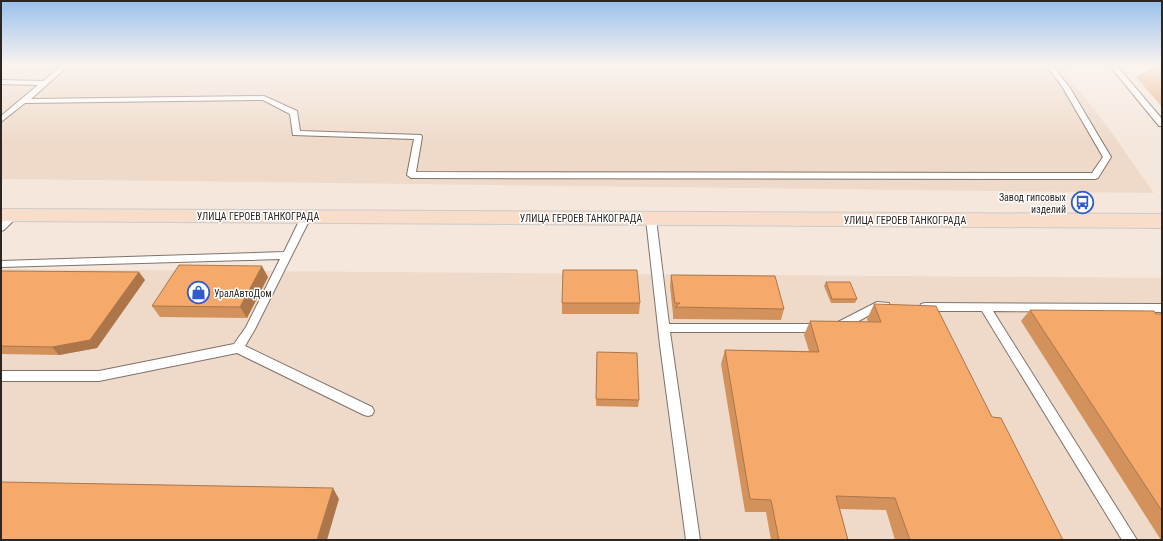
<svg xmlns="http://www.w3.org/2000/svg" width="1163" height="541" viewBox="0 0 1163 541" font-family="'Roboto Condensed',sans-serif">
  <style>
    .built { fill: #efdaca }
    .green { fill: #edb181 }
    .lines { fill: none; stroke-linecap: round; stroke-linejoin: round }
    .service-casing { stroke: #807369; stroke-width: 2 }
    .primary-casing { stroke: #cccbca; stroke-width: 2 }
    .service { fill: #fff; fill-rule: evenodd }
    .primary { fill: #f7ddca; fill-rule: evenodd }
    .wall { fill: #d3915b }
    .shaded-wall { fill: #ac764a }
    .building { fill: #f5a96a; stroke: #ac764a }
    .labels { text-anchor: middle; stroke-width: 3; stroke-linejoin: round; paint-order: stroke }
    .poi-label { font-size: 10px; fill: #2b2622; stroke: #fff; text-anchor: end }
    .street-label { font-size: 10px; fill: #2b2622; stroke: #fff }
  </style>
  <rect width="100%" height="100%" fill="#f5e7dc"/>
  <g class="built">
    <path d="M1 66H1061L1109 129 1154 193 1 179Z"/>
    <path d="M1 269 1162 278V540H1Z"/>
  </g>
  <path class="green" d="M1155 66H1162V107L1136 77Z"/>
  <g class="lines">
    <defs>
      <g id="service">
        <path d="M61 66H68L31 99 264 96 297 111 300 131 421 135 422 137 416 172 1092 173 1103 157 1063 88 1047 66H1053L1070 88 1111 157 1098 178 1095 179 411 178 407 175 414 139 293 135 290 114 263 100 25 103 1 122V116L38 85 1 84V80L43 81Z"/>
        <path d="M1110 66H1117L1162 119V126H1159Z"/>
        <path d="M14 212 17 213 19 215 4 230 1 231V223L11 213Z"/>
        <path d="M306 214 311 217 255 329 245 346 372 407 374 411 372 415 368 416 364 415 237 353 99 381H1V371H99L234 344 246 327 280 259 1 267V261L284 252 301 217Z"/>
        <path d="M651 216 656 219 669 324H820L824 325 825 328 824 331 820 332H670L700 540H686L660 345 646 219Z"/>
        <path d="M877 302 889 303 890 306 889 309 879 310 840 331 836 332 832 331 831 328 832 325Z"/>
        <path d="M925 303 1162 304V312L993 311 1137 540H1122L982 311H925L921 310 920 307 921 304Z"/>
      </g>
      <path id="primary" d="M1 209 1162 214V228L1 221Z"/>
    </defs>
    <use href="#service" class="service-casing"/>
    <use href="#primary" class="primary-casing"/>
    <use href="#service" class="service"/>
    <use href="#primary" class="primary"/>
  </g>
  <g class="wall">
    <path d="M1 271 145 280 97 348 59 355 1 354Z"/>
    <path d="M671 275 784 309 781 320 673 319V314L670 286Z"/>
    <path d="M268 277 247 318 160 317 152 306Z"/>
    <path d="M826 282 857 299 855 303H831L824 286Z"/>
    <path d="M562 303H640L639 314H562Z"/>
    <path d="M874 304 992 417 1063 540H895L886 510 840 509 848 540H771L766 512H745L721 364 725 350 809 351 804 335 810 321 868 322 867 319Z"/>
    <path d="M1030 310 1162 314V540H1161L1021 321Z"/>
    <path d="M597 352 639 400 638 407 596 406Z"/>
  </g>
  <g class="shaded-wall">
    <path d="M262 266 268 277 247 318 240 307Z"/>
    <path d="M139 272 145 280 97 348 59 355 52 347Z"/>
    <path d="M333 488 339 499 327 540H317Z"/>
  </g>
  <g class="building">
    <path d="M179 265 262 266 240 307 152 306Z"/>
    <path d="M563 270H637L640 303H562Z"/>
    <path d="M1 271 139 272 90 340 52 347 1 346Z"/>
    <path d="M671 275 775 276 784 309 675 307 680 303H675Z"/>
    <path d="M826 282H850L857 299H832Z"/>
    <path d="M874 304 936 306 992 417 1001 418 1063 540H910L895 498 836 496 848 540H779L771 500 750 499 725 350 819 352 810 321 881 322Z"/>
    <path d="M1030 310 1154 311 1156 314H1162V511Z"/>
    <path d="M597 352 637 353 639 400 596 399Z"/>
    <path d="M1 482 333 488 317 540H1Z"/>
  </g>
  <linearGradient id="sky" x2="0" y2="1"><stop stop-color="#99c0ec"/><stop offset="0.46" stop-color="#faf4ef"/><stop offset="1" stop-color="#faf4ef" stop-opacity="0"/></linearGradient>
  <rect width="1163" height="142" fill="url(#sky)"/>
  <defs>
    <symbol id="bus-ring" viewBox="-11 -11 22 22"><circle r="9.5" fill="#fff" stroke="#305bca" stroke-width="1.5"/><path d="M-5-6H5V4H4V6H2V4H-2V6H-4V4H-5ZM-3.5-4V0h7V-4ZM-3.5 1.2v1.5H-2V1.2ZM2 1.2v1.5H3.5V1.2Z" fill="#305bca"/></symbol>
    <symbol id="shop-ring" viewBox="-11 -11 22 22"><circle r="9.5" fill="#fff" stroke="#305bca" stroke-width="1.5"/><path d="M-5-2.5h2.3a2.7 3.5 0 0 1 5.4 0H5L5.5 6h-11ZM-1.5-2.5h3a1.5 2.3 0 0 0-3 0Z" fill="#305bca"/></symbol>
  </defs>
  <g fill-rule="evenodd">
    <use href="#bus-ring" x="1070" y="190" width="25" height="25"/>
    <use href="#shop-ring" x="186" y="280" width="25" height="25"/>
  </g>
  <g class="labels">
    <g class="poi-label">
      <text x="1066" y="201">Завод гипсовых<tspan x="1066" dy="12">изделий</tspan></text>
      <text x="214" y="297" text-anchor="start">УралАвтоДом</text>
    </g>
    <g class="street-label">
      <text x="258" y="220">УЛИЦА ГЕРОЕВ ТАНКОГРАДА</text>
      <text x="581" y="222">УЛИЦА ГЕРОЕВ ТАНКОГРАДА</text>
      <text x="905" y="224">УЛИЦА ГЕРОЕВ ТАНКОГРАДА</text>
    </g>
  </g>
  <rect width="1163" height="541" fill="none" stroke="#2b2622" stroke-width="4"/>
</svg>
